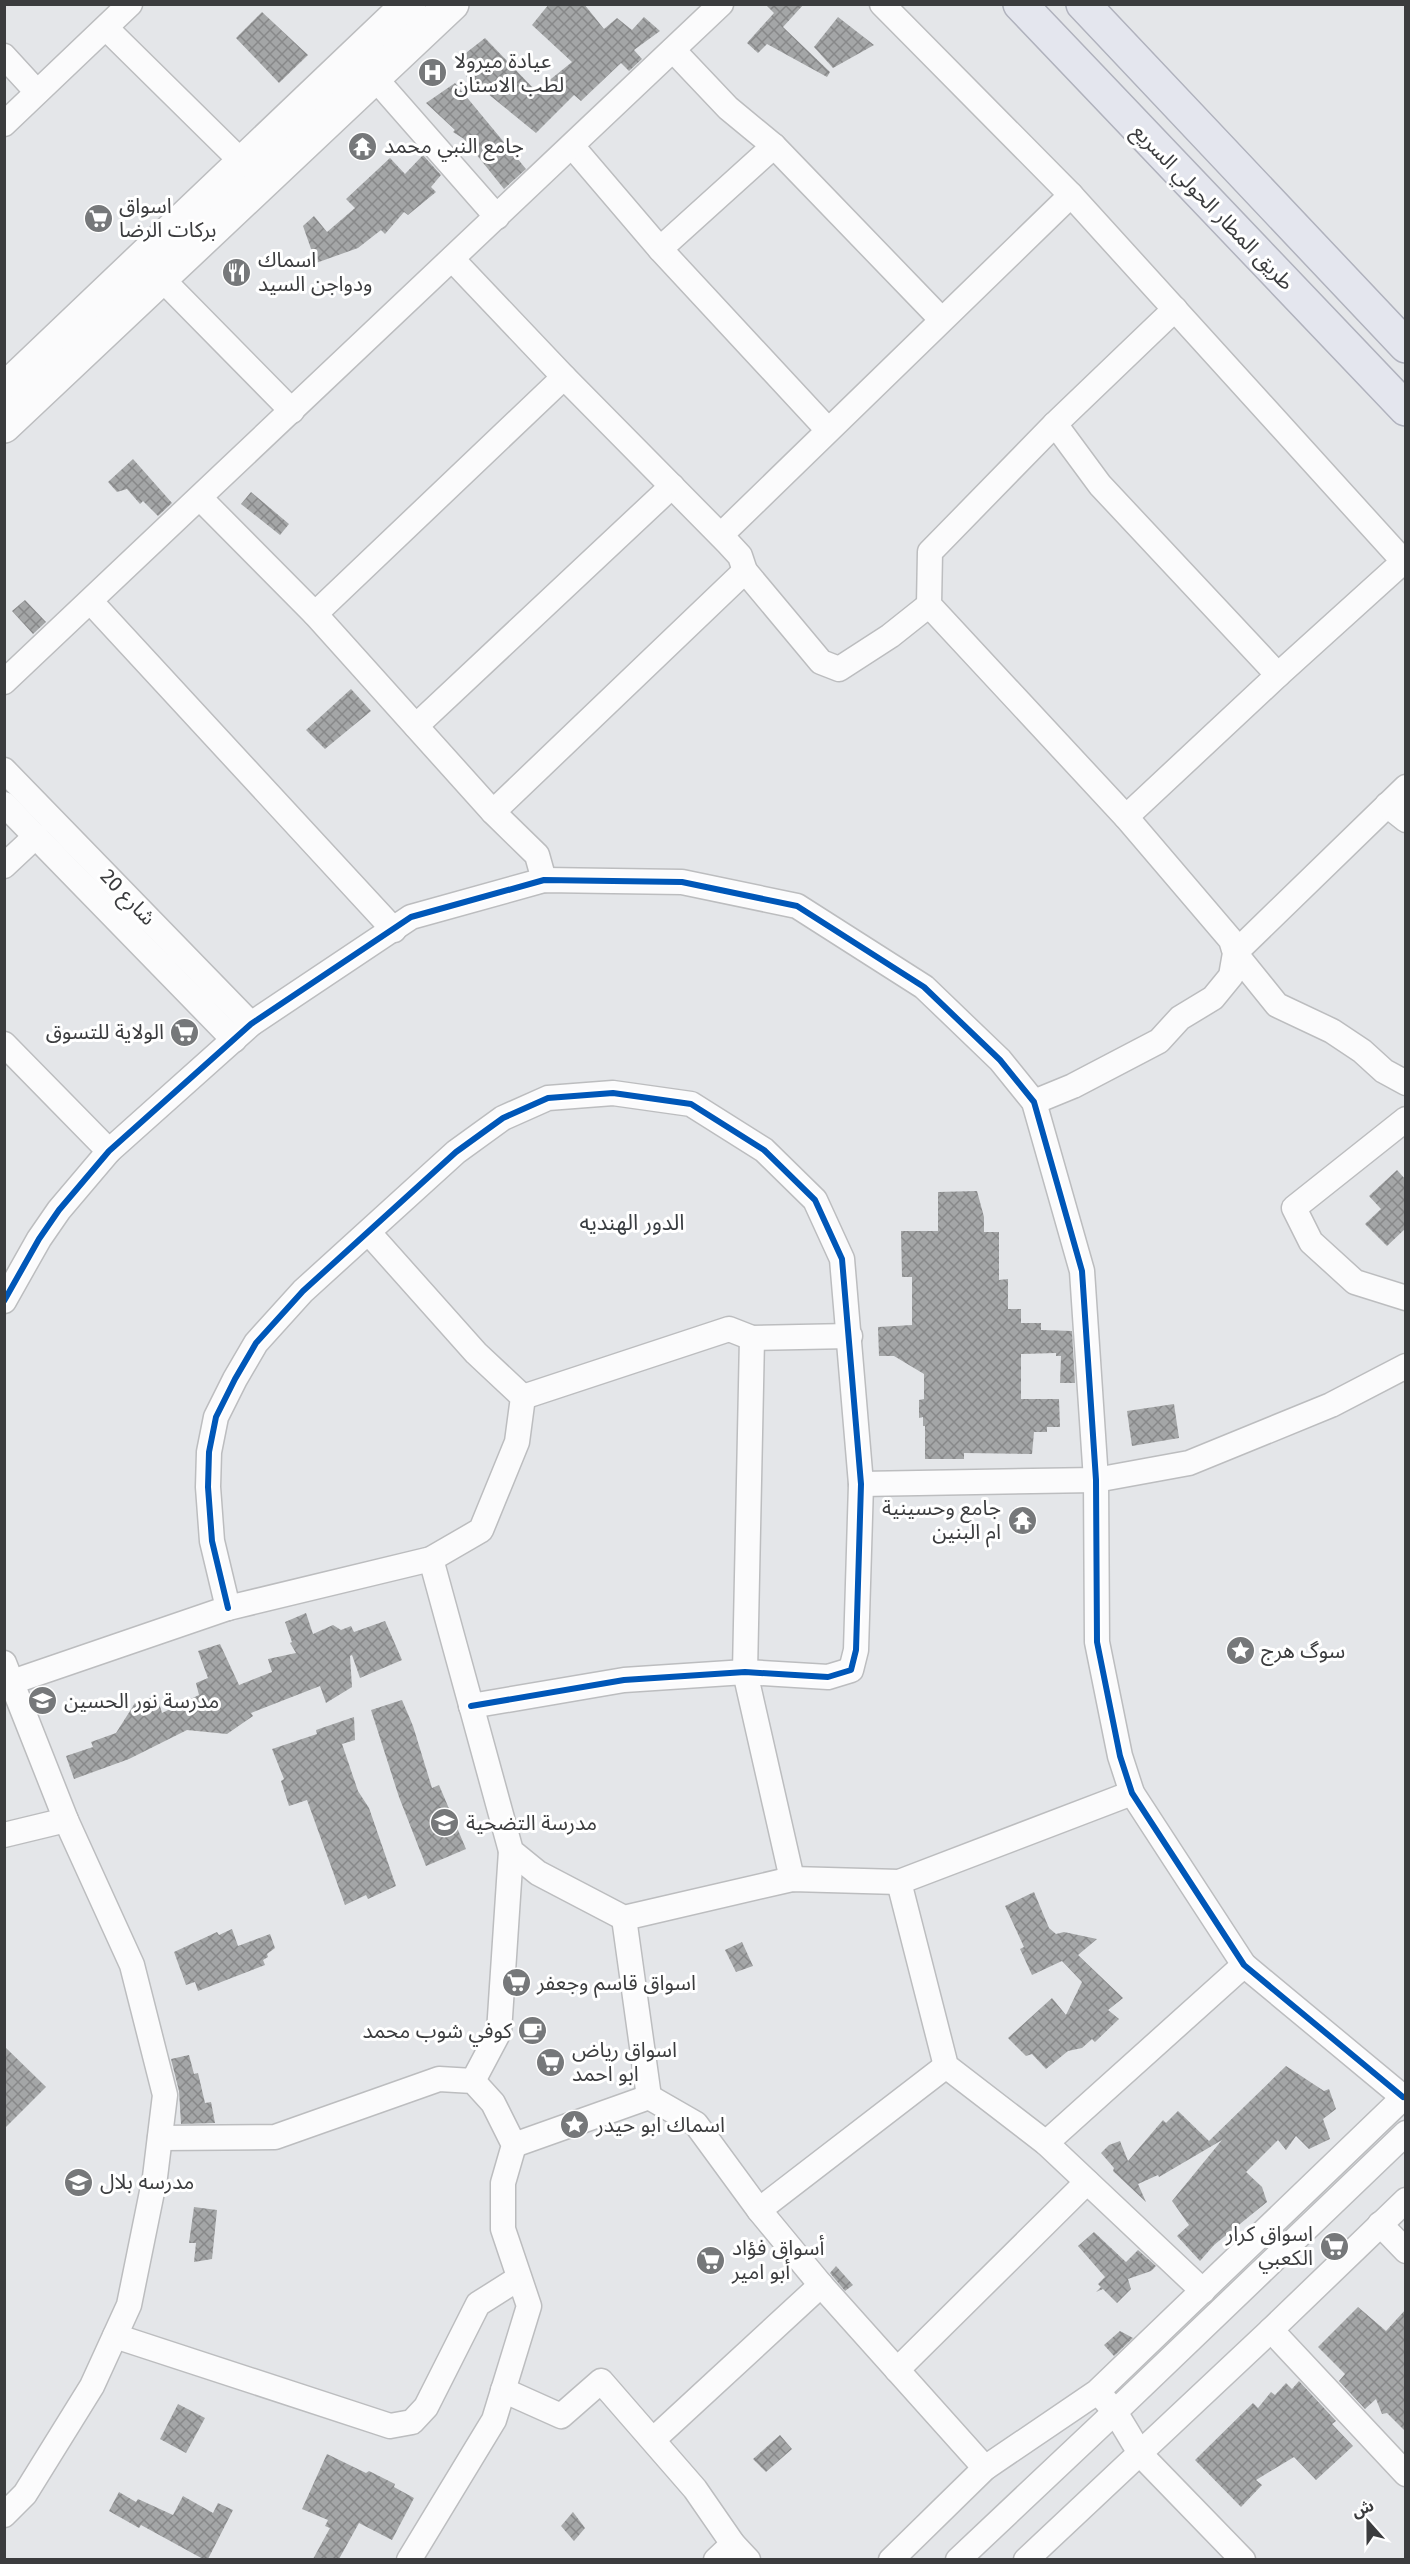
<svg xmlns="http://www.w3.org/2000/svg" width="1410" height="2564" viewBox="0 0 1410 2564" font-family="'Fira Sans','Noto Sans Arabic',sans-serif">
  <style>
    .building { fill: url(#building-cross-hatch) }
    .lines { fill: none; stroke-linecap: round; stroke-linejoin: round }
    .minor-casing { stroke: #bcbdbf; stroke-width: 27 }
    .secondary-casing { stroke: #bcbdbf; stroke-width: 36 }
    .trunk-casing { stroke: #b0b2bd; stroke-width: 36 }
    .minor { stroke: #fbfbfc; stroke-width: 24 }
    .secondary { stroke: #fbfbfc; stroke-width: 33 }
    .trunk { stroke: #e4e6ee; stroke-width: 33 }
    .cycleway-casing { stroke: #fff; stroke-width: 10 }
    .cycleway { stroke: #0057b8; stroke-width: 6 }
    .labels { text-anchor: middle; stroke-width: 6; stroke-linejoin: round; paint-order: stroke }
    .poi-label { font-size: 21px; fill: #3b3c3e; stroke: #fff; text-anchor: start }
    .street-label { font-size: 21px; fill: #3b3c3e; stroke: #fff }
    .neighbourhood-label { font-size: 22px; fill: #393d41; stroke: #fff }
  </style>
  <defs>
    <pattern id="building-cross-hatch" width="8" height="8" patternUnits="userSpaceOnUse" patternTransform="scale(1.5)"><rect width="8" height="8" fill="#a4a6a7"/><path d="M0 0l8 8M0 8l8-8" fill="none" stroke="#878889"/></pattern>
  </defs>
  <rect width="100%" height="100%" fill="#e4e6e9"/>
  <g class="building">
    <path d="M549 4H584L604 29 617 18 632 30 644 17 660 31 634 50 642 59 629 71 621 63 581 101 574 95 536 133 466 76 474 71 462 56 485 38 536 91 572 62 532 25Z"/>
    <path d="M765 4H804L783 27 830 72 827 77 767 44 758 53 747 43 774 13Z"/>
    <path d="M262 12 308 55 279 83 236 38Z"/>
    <path d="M838 17 874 45 833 68 814 47Z"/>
    <path d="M455 83 526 169 504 189 464 139 453 132 455 130 426 103Z"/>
    <path d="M423 155 441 175 431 187 436 192 408 215 404 212 385 234 381 230 358 248 316 263 303 226 314 216 327 232 355 208 346 199 390 158 405 174Z"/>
    <path d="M133 459 172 503 158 516 143 501 140 504 127 489 117 492 108 482Z"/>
    <path d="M251 492 289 524 280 535 241 504Z"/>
    <path d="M25 600 46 622 33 634 12 611Z"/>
    <path d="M351 689 371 711 325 749 306 730Z"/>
    <path d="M1397 1170 1406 1180V1228L1387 1246 1365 1224 1381 1209 1369 1196Z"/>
    <path d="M977 1191 984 1217V1232H999V1280L1008 1279V1309H1021V1323H1041V1330L1072 1331 1075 1383H1060L1061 1356H1056V1353L1021 1354V1399H1059L1060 1427H1047V1432H1034L1032 1454 964 1453V1459H925V1426H923V1417L919 1418V1400L924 1399V1374L894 1356H879L878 1327 912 1325V1277H902L901 1231H938V1192Z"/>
    <path d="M1174 1404 1179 1438 1132 1446 1127 1411Z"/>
    <path d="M306 1613 313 1634 333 1625 341 1630 351 1626 354 1632 385 1621 402 1660 360 1678 352 1655 350 1656 352 1687 326 1703 320 1686 251 1713 253 1716 227 1734 187 1730 129 1759 74 1779 66 1756 93 1747 91 1742 116 1733 135 1703 157 1696 162 1713 199 1695 196 1683 208 1678 198 1651 220 1644 239 1685 272 1672 268 1659 296 1653 290 1643 292 1642 285 1622Z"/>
    <path d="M402 1700 413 1726 432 1788 439 1785 466 1849 426 1866 399 1797 371 1710Z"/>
    <path d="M354 1717 355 1740 342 1744 358 1791 369 1808 396 1886 368 1899 366 1895 345 1905 307 1800 289 1806 281 1781 284 1779 272 1749 317 1734 316 1730Z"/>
    <path d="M1034 1892 1049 1928 1056 1934 1064 1932 1097 1939 1078 1955 1123 1998 1108 2010 1119 2019 1095 2042 1092 2039 1082 2048 1068 2051 1046 2069 1032 2054 1026 2056 1008 2038 1052 1998 1066 2015 1082 1982 1062 1961 1032 1975 1020 1949 1024 1947 1005 1906Z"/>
    <path d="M232 1929 238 1946 270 1934 275 1948 267 1954 268 1957 263 1960 265 1965 198 1991 195 1982 186 1985 174 1952 217 1932 219 1935Z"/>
    <path d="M742 1942 753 1966 736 1972 725 1950Z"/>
    <path d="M4 2046 46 2087 4 2129Z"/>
    <path d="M189 2055 194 2074 198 2073 205 2103 211 2102 215 2123 181 2124 179 2091 171 2059Z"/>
    <path d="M1286 2066 1324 2091 1329 2089 1336 2109 1323 2119 1330 2139 1309 2149 1296 2136 1286 2150 1278 2140 1246 2172 1262 2187 1267 2202 1214 2245 1200 2261 1177 2236 1189 2225 1172 2201 1222 2140 1159 2177 1158 2175 1138 2184 1146 2202 1113 2171 1114 2168 1101 2153 1109 2145 1120 2141 1128 2161 1163 2120 1166 2123 1178 2111 1209 2141Z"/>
    <path d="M194 2207 217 2210 212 2259 194 2262 196 2243H189Z"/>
    <path d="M1094 2232 1126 2262 1138 2250 1156 2266 1151 2271 1128 2279 1131 2289 1117 2303 1103 2289 1096 2292 1101 2287 1098 2284 1105 2277 1078 2246Z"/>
    <path d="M836 2266 853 2285 845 2291 830 2273Z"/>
    <path d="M1358 2307 1386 2331 1406 2309V2432L1387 2413 1382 2414 1376 2399 1365 2409 1339 2381 1345 2374 1318 2347Z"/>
    <path d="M1120 2331 1133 2338 1114 2356 1104 2345Z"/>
    <path d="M1299 2381 1336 2421 1332 2424 1353 2446 1316 2480 1294 2457 1256 2480 1262 2485 1241 2507 1195 2460 1253 2403 1258 2408 1271 2392 1275 2395 1286 2383 1292 2389Z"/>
    <path d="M178 2404 205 2418 186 2453 160 2439Z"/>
    <path d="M780 2435 792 2449 766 2472 753 2459Z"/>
    <path d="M327 2454 366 2473 369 2471 395 2484 394 2487 414 2498 392 2540 359 2523 339 2559H313L330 2528 325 2526 328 2520 302 2509Z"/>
    <path d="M119 2492 136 2502 138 2499 173 2515 183 2496 213 2513 218 2503 233 2510 208 2559H203L141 2525 139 2528 109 2511Z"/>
    <path d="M573 2512 585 2528 574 2541 561 2526Z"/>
  </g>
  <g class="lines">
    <defs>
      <g id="minor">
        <path d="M882 4 1071 195 1406 564"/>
        <path d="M106 28 243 163"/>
        <path d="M673 50 728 108 774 146 941 319"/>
        <path d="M4 56 37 92"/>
        <path d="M374 77 497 217"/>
        <path d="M4 124 130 4"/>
        <path d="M572 146 660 249 828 430"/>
        <path d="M660 249 774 146"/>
        <path d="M452 259 564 377 728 543 740 556 745 571 821 662 839 669 890 636 929 605"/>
        <path d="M162 279 292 411"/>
        <path d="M1055 424 1100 485 1278 675"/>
        <path d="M200 498 315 614 493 812 537 855 544 880"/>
        <path d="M721 535 1071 195"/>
        <path d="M91 602 394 930"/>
        <path d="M315 614 564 377"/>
        <path d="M4 682 721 4"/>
        <path d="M416 726 672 486"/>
        <path d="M4 770 251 1024"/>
        <path d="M1406 787 1235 953 1277 1005 1332 1031 1362 1051 1384 1071 1406 1083"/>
        <path d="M4 804 234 1040"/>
        <path d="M1387 805 1406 820"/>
        <path d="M493 812 745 571"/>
        <path d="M1126 817 1278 675 1403 562"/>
        <path d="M4 866 36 836"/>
        <path d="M4 1044 109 1151"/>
        <path d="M1034 1102 1073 1086 1159 1041 1180 1018 1213 998 1231 976 1235 953 1231 940 1126 817 929 605 930 552 1055 424 1175 309"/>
        <path d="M1406 1119 1294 1208 1311 1242 1355 1282 1406 1298"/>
        <path d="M4 1301 39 1239 59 1210 109 1151 251 1024 411 917 544 880 682 882 797 906 924 987 1000 1060 1034 1102 1082 1271 1096 1480 1097 1642 1120 1756 1132 1793 1244 1965 1403 2097"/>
        <path d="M752 1338 745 1672 792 1879"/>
        <path d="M523 1397 729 1329 752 1338 850 1336"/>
        <path d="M861 1484 1096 1480 1189 1463 1331 1405 1406 1366"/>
        <path d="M431 1559 511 1851 538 1873 624 1918 792 1879 899 1882 1132 1793"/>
        <path d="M228 1608 212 1541 208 1487 209 1452 216 1417 235 1379 256 1343 303 1291 456 1152 503 1118 548 1098 613 1093 691 1104 764 1150 815 1200 842 1259 861 1484 856 1650 851 1670 828 1677 745 1672 624 1680 471 1706"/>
        <path d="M4 1663 66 1820 132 1965 165 2095 155 2177 129 2305 92 2386 25 2494 4 2515"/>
        <path d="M12 1682 228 1608 431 1559 481 1530 517 1442 523 1397 476 1353 369 1233"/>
        <path d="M4 1835 66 1820"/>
        <path d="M899 1882 946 2066 1046 2143 1203 2291"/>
        <path d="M624 1918 649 2097"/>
        <path d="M473 2081 499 2032 511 1851"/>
        <path d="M160 2138 275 2137 439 2079 473 2081 493 2103 514 2145 503 2183V2229L529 2306 494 2420 409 2560"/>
        <path d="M1046 2143 1244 1965"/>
        <path d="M514 2145 649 2097 696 2124 759 2210 821 2285 985 2468"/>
        <path d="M759 2210 946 2066"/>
        <path d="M1380 2224 1406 2251"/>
        <path d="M1271 2330 1406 2474"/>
        <path d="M115 2336 390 2426 412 2422 426 2407 478 2304 519 2278"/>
        <path d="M897 2370 1087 2182"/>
        <path d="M503 2390 561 2416 601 2381 695 2489 733 2544 748 2560"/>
        <path d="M1105 2400C1122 2418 1130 2441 1145 2459L1243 2560"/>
        <path d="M654 2439 821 2285"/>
        <path d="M716 2560 733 2544"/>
        <path d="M891 2560 985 2468 1097 2392 1406 2095"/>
        <path d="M958 2560 1116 2411 1406 2133"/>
        <path d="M1026 2560 1271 2330 1406 2200"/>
      </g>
      <g id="secondary">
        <path d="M4 390 409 4"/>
        <path d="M4 426 452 4"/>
      </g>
      <g id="trunk">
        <path d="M1020 4 1406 409"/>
        <path d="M1083 4 1406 346"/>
      </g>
    </defs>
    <use href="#minor" class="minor-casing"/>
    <use href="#secondary" class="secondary-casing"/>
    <use href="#trunk" class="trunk-casing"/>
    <use href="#minor" class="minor"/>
    <use href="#secondary" class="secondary"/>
    <use href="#trunk" class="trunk"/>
    <defs>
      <g id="cycleway">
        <path d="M4 1301 39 1239 59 1210 109 1151 251 1024 411 917 544 880 682 882 797 906 924 987 1000 1060 1034 1102 1082 1271 1096 1480 1097 1642 1120 1756 1132 1793 1244 1965 1403 2097"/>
        <path d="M228 1608 212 1541 208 1487 209 1452 216 1417 235 1379 256 1343 303 1291 456 1152 503 1118 548 1098 613 1093 691 1104 764 1150 815 1200 842 1259 861 1484 856 1650 851 1670 828 1677 745 1672 624 1680 471 1706"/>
      </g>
    </defs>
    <use href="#cycleway" class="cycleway-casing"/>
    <use href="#cycleway" class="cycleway"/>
  </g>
  <defs>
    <symbol id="hospital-disc" viewBox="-11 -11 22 22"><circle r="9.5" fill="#76787a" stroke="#fff"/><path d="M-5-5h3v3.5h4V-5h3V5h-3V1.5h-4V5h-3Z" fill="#fff"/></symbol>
    <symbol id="temple-disc" viewBox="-11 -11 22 22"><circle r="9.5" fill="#76787a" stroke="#fff"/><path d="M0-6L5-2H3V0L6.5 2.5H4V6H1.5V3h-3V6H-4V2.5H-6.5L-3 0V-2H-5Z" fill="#fff"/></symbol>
    <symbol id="supermarket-disc" viewBox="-11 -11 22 22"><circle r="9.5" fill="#76787a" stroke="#fff"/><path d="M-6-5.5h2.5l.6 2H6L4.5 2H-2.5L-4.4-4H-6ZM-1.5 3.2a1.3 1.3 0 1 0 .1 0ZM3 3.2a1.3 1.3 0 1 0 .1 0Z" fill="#fff"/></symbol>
    <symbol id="restaurant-disc" viewBox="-11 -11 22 22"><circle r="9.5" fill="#76787a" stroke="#fff"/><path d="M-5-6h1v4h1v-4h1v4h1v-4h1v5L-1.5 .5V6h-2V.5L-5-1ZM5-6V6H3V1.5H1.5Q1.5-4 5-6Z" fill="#fff"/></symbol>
    <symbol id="sight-disc" viewBox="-11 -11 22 22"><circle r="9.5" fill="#76787a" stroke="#fff"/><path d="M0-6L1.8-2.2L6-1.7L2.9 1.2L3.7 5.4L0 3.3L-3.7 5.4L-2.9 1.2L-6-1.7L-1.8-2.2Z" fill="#fff"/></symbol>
    <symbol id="school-disc" viewBox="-11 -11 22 22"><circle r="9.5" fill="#76787a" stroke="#fff"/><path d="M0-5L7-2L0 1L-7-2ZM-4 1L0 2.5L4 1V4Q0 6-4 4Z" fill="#fff"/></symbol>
    <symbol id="cafe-disc" viewBox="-11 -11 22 22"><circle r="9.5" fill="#76787a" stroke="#fff"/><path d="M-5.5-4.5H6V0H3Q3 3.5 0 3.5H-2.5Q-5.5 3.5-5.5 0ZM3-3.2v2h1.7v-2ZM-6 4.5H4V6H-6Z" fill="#fff"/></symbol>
  </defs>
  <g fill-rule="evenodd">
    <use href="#hospital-disc" x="416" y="56" width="33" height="33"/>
    <use href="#temple-disc" x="346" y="130" width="33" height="33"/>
    <use href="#supermarket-disc" x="82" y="202" width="33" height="33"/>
    <use href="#restaurant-disc" x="220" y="256" width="33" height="33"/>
    <use href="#supermarket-disc" x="168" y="1016" width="33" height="33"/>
    <use href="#temple-disc" x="1006" y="1504" width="33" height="33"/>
    <use href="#sight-disc" x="1224" y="1634" width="33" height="33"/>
    <use href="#school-disc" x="26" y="1684" width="33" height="33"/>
    <use href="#school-disc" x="428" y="1806" width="33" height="33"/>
    <use href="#supermarket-disc" x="500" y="1966" width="33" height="33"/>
    <use href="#cafe-disc" x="516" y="2014" width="33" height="33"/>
    <use href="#supermarket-disc" x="534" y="2046" width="33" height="33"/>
    <use href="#sight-disc" x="558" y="2108" width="33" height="33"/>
    <use href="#school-disc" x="62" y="2166" width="33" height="33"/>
    <use href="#supermarket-disc" x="1318" y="2230" width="33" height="33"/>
    <use href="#supermarket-disc" x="694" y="2244" width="33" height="33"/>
  </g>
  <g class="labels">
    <g class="poi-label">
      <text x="454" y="68">عيادة ميرولا<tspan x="454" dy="24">لطب الاسنان</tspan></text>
      <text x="384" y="153">جامع النبي محمد</text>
      <text x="119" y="213">اسواق<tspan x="119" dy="24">بركات الرضا</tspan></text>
      <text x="258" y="267">اسماك<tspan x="258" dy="24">ودواجن السيد</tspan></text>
      <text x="164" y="1039" text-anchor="end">الولاية للتسوق</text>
      <text x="1001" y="1515" text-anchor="end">جامع وحسينية<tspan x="1001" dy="24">ام البنين</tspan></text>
      <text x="1261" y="1658">سوگ هرج</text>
      <text x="64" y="1708">مدرسة نور الحسين</text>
      <text x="466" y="1830">مدرسة التضحية</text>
      <text x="537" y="1990">اسواق قاسم وجعفر</text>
      <text x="512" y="2038" text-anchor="end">كوفي شوب محمد</text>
      <text x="572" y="2057">اسواق رياض<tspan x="572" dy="24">ابو احمد</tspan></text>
      <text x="596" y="2132">اسماك ابو حيدر</text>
      <text x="100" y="2189">مدرسه بلال</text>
      <text x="1313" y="2241" text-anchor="end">اسواق كرار<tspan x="1313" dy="24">الكعبي</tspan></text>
      <text x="732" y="2255">أسواق فؤاد<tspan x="732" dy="24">أبو امير</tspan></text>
    </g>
    <g class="street-label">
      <text transform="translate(1213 207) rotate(46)" y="7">طريق المطار الحولي السريع</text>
      <text transform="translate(128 897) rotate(46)" y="7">شارع 20</text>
    </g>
    <g class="neighbourhood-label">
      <text x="632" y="1230">الدور الهنديه</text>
    </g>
  </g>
  <rect width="1410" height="2564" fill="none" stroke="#3b3c3e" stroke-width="12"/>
  <g transform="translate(1368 2522) rotate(339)" stroke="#ffffff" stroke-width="4.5" paint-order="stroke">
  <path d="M0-4.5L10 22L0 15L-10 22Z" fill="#3b3c3e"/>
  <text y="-9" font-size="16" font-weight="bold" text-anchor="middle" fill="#3b3c3e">ش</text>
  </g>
</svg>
